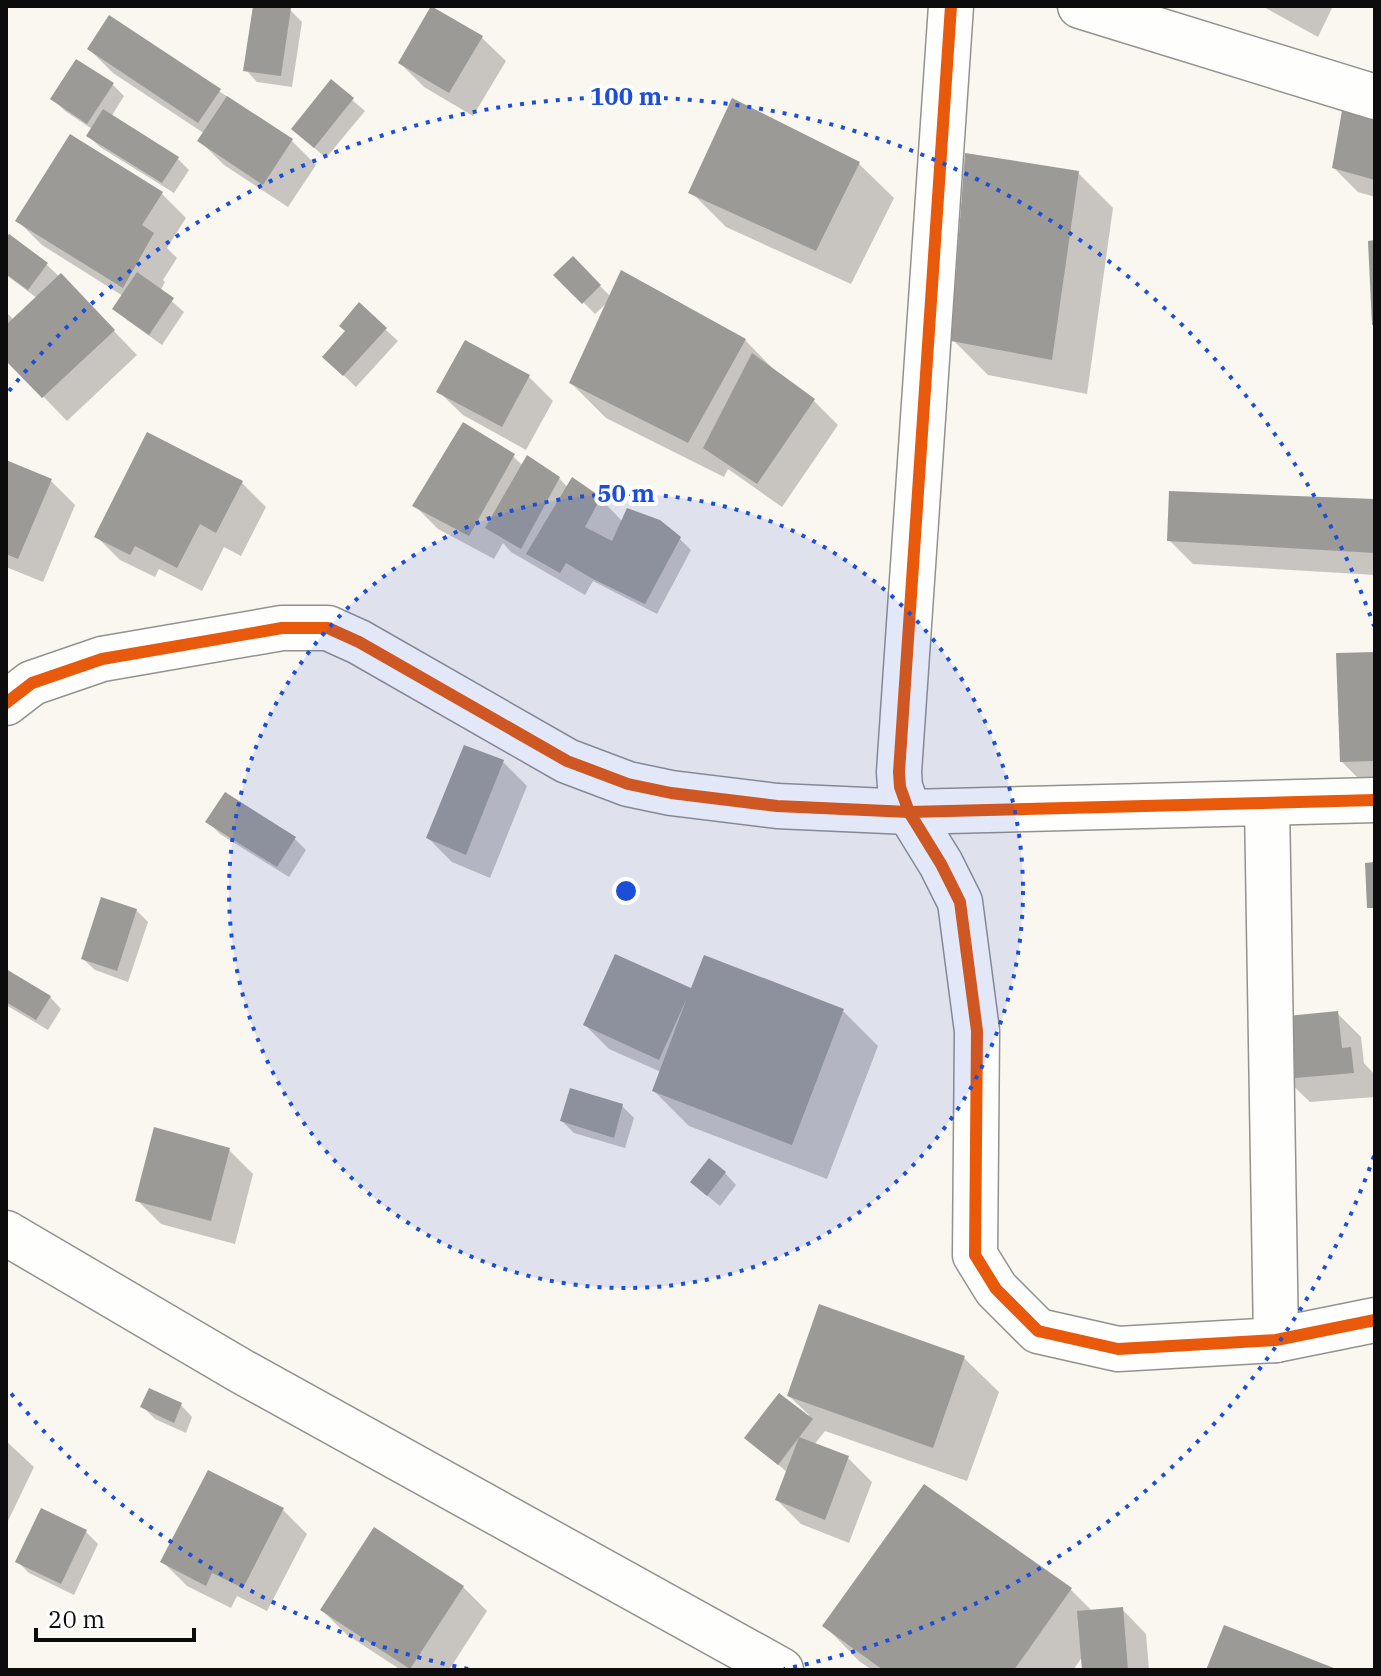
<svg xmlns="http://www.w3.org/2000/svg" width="1381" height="1676" viewBox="0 0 1381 1676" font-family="'IBM Plex Serif',serif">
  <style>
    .shadow { fill: #0003 }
    .building { fill: #9c9a96 }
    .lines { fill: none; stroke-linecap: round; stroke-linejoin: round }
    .street-casing { stroke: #93928f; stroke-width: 47 }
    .street { stroke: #fefefd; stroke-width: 44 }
    .cycleway-casing { stroke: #fff; stroke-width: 17 }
    .cycleway { stroke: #e8590c; stroke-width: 12 }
    .ring { fill: none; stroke: #1d4ed8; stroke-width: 4; stroke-dasharray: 4 8 }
    .centre { fill: #1d4ed8; stroke: #fff; stroke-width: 4 }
    .ring-label { font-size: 24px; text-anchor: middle; font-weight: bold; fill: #1d4ed8; stroke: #fff; stroke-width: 8; stroke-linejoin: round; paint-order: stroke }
  </style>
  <rect width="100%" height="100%" fill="#faf7f0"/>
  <g class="shadow">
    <path d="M255 6 290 10 302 22 292 87 257 82 246 70Z"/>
    <path d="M1262 6H1333L1318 37Z"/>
    <path d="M481 37 506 61 473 116 424 87 400 63Z"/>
    <path d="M89 49 219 91 292 141 316 165 288 207 224 165 200 141 205 134 113 73Z"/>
    <path d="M331 82 365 111 326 158 293 129Z"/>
    <path d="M113 85 124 96 111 117 177 158 189 170 174 193 100 147 88 136 92 129 65 111 53 99Z"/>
    <path d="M1375 116V197L1358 192 1334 168Z"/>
    <path d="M859 164 894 198 851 284 726 227 691 192Z"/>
    <path d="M1078 173 1113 208 1087 394 988 375 953 340Z"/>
    <path d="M162 194 186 218 167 248 177 258 163 280 165 282 160 291 184 312 162 345 127 320 115 308 123 296 42 245 18 221Z"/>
    <path d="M6 242 46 264 84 300 137 355 67 421 6 358V312L14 320 37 298 6 275Z"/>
    <path d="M573 259 611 297 745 340 779 375 814 401 838 425 782 507 728 469 724 477 606 418 571 383 608 302 595 314 556 275Z"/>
    <path d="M359 305 398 341 356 387 336 368 347 332Z"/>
    <path d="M465 342 529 377 553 401 526 450 463 415 438 391Z"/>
    <path d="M148 435 242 483 266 507 241 556 224 547 202 591 159 569 155 577 120 560 96 536Z"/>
    <path d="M513 456 523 466 559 478 568 488 600 498 623 522 679 538 691 550 657 614 593 581 585 595 511 552 503 543 494 559 438 529 414 505Z"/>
    <path d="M6 462 51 481 75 505 43 582 6 567Z"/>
    <path d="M1375 501V575L1193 564 1169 540Z"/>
    <path d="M1375 654V785L1366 786 1342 762Z"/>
    <path d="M465 747 503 762 527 786 490 878 452 862 428 838Z"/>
    <path d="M208 822 295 839 306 850 289 877 220 834Z"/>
    <path d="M136 910 148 922 128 982 95 970 83 959Z"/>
    <path d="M6 971 50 997 61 1009 48 1030 6 1005Z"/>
    <path d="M690 990 843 1011 878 1046 827 1179 689 1126 654 1091 661 1072 609 1049 585 1025Z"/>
    <path d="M1337 1013 1361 1037 1364 1063 1374 1074 1375 1097 1310 1102 1285 1078Z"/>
    <path d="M622 1106 634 1118 625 1148 574 1133 562 1121Z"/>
    <path d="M229 1150 253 1174 235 1244 161 1224 137 1200Z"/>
    <path d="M725 1173 736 1185 720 1206 704 1193Z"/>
    <path d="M964 1358 999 1392 967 1481 825 1431 814 1445 848 1458 872 1482 849 1543 801 1524 777 1500 787 1472 746 1438 807 1417 809 1415 789 1396Z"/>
    <path d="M181 1405 192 1417 186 1433 155 1419 143 1407Z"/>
    <path d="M6 1441 34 1467 7 1523 6 1522Z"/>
    <path d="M925 1486 1071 1590 1093 1612 1122 1609 1146 1634 1149 1670H1084L1083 1656 1073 1670H872L859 1661 825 1626Z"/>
    <path d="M42 1510 86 1532 98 1544 74 1595 29 1573 17 1561Z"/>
    <path d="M283 1510 307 1534 267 1611 237 1596 231 1608 187 1586 163 1562Z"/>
    <path d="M463 1587 487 1611 449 1670H401L346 1634 322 1610Z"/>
  </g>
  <g class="building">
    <path d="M253 6 291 8 281 76 243 71Z"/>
    <path d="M431 6 483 36 449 93 398 63Z"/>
    <path d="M109 15 221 89 198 123 87 49Z"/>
    <path d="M76 59 114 83 87 124 50 99Z"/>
    <path d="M331 79 354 98 314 148 291 129Z"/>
    <path d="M227 96 293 139 263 185 197 141Z"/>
    <path d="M732 98 860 162 816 251 688 193Z"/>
    <path d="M1343 105 1375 114V180L1332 168Z"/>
    <path d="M103 109 179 157 162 183 86 136Z"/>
    <path d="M70 134 163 192 142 225 154 233 123 288 15 221Z"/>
    <path d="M965 153 1079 171 1052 360 951 341Z"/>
    <path d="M9 234 48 263 28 290 6 274V238Z"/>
    <path d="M1375 240V325H1372L1368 241Z"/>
    <path d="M573 256 601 285 582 304 553 275Z"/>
    <path d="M621 270 746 339 688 443 569 383Z"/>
    <path d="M137 272 174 298 149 335 112 309Z"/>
    <path d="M61 273 115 330 42 398 6 361V325Z"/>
    <path d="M359 302 387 328 343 376 322 357 345 331 339 326Z"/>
    <path d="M465 340 530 375 502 427 436 392Z"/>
    <path d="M752 353 815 399 757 484 703 448Z"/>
    <path d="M463 422 515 454 469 536 412 506Z"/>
    <path d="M147 432 243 481 216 533 200 524 177 568 135 546 130 555 94 537Z"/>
    <path d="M527 455 560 477 521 549 485 528Z"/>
    <path d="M6 460 52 479 18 559 6 554Z"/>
    <path d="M572 477 601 497 585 527 612 541 627 508 660 520 681 537 645 604 593 579 566 563 560 573 526 554Z"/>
    <path d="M1169 491 1375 499V553L1167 541Z"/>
    <path d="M1375 652V761L1340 762 1336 653Z"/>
    <path d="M464 745 504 760 466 855 426 838Z"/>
    <path d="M225 792 296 837 277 867 205 822Z"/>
    <path d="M1375 862V908H1367L1365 863Z"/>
    <path d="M101 897 137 909 117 971 81 959Z"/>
    <path d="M615 954 691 988 704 955 844 1009 792 1145 652 1091 687 998 659 1060 583 1025Z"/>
    <path d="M6 969 51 996 36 1020 6 1002Z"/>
    <path d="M1338 1011 1342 1048 1351 1047 1354 1073 1283 1079 1277 1017Z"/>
    <path d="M570 1088 623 1104 614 1138 560 1121Z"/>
    <path d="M154 1127 230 1148 211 1221 135 1201Z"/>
    <path d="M709 1158 726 1172 707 1196 690 1182Z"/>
    <path d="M819 1304 965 1356 933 1448 787 1396Z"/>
    <path d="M149 1388 182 1403 174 1423 140 1407Z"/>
    <path d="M779 1393 813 1419 778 1465 744 1438Z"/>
    <path d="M799 1437 849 1456 825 1520 775 1500Z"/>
    <path d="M208 1470 284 1508 243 1588 212 1573 206 1586 160 1562Z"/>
    <path d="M924 1484 1072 1588 1014 1670H883L822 1626Z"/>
    <path d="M41 1508 87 1530 61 1584 15 1562Z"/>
    <path d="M374 1527 464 1586 410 1669 320 1610Z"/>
    <path d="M1123 1607 1128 1670H1082L1077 1611Z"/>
    <path d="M1224 1625 1339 1670H1206Z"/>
  </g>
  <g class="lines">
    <defs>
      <g id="street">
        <path d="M951 6 899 772 900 787 909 812 941 864 960 902 977 1031 975 1255 996 1289 1038 1331 1118 1349 1276 1340 1375 1320"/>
        <path d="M1080 6 1375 97"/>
        <path d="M6 703 32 683 102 659 282 628H328L359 642 567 761 628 784 671 793 777 806 909 812 1375 800"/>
        <path d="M1267 804 1276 1340"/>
        <path d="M6 1233 241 1371 781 1670"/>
      </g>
    </defs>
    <use href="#street" class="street-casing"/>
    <use href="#street" class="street"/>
    <defs>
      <g id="cycleway">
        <path d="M951 6 899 772 900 787 909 812 941 864 960 902 977 1031 975 1255 996 1289 1038 1331 1118 1349 1276 1340 1375 1320"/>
        <path d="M6 703 32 683 102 659 282 628H328L359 642 567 761 628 784 671 793 777 806 909 812 1375 800"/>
      </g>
    </defs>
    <use href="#cycleway" class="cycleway-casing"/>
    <use href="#cycleway" class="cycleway"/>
  </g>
  <circle cx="626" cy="891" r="397" fill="#1d4ed8" fill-opacity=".12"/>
  <g class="ring">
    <circle cx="626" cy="891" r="397"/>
    <path d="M1374 1156A794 794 0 0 1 784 1669M468 1669A794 794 0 0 1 9 1391M9 391A794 794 0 0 1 1374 626"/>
  </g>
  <circle cx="626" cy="891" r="12" class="centre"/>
  <g class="ring-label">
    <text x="626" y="105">100 m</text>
    <text x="626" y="502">50 m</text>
  </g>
  <rect width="1381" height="1676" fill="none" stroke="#0c0c0c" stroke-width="16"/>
  <path d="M36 1628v12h158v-12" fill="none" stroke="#0c0c0c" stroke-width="4"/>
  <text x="48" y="1628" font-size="24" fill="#0c0c0c" stroke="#ffffff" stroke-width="6" paint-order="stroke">20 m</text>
</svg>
